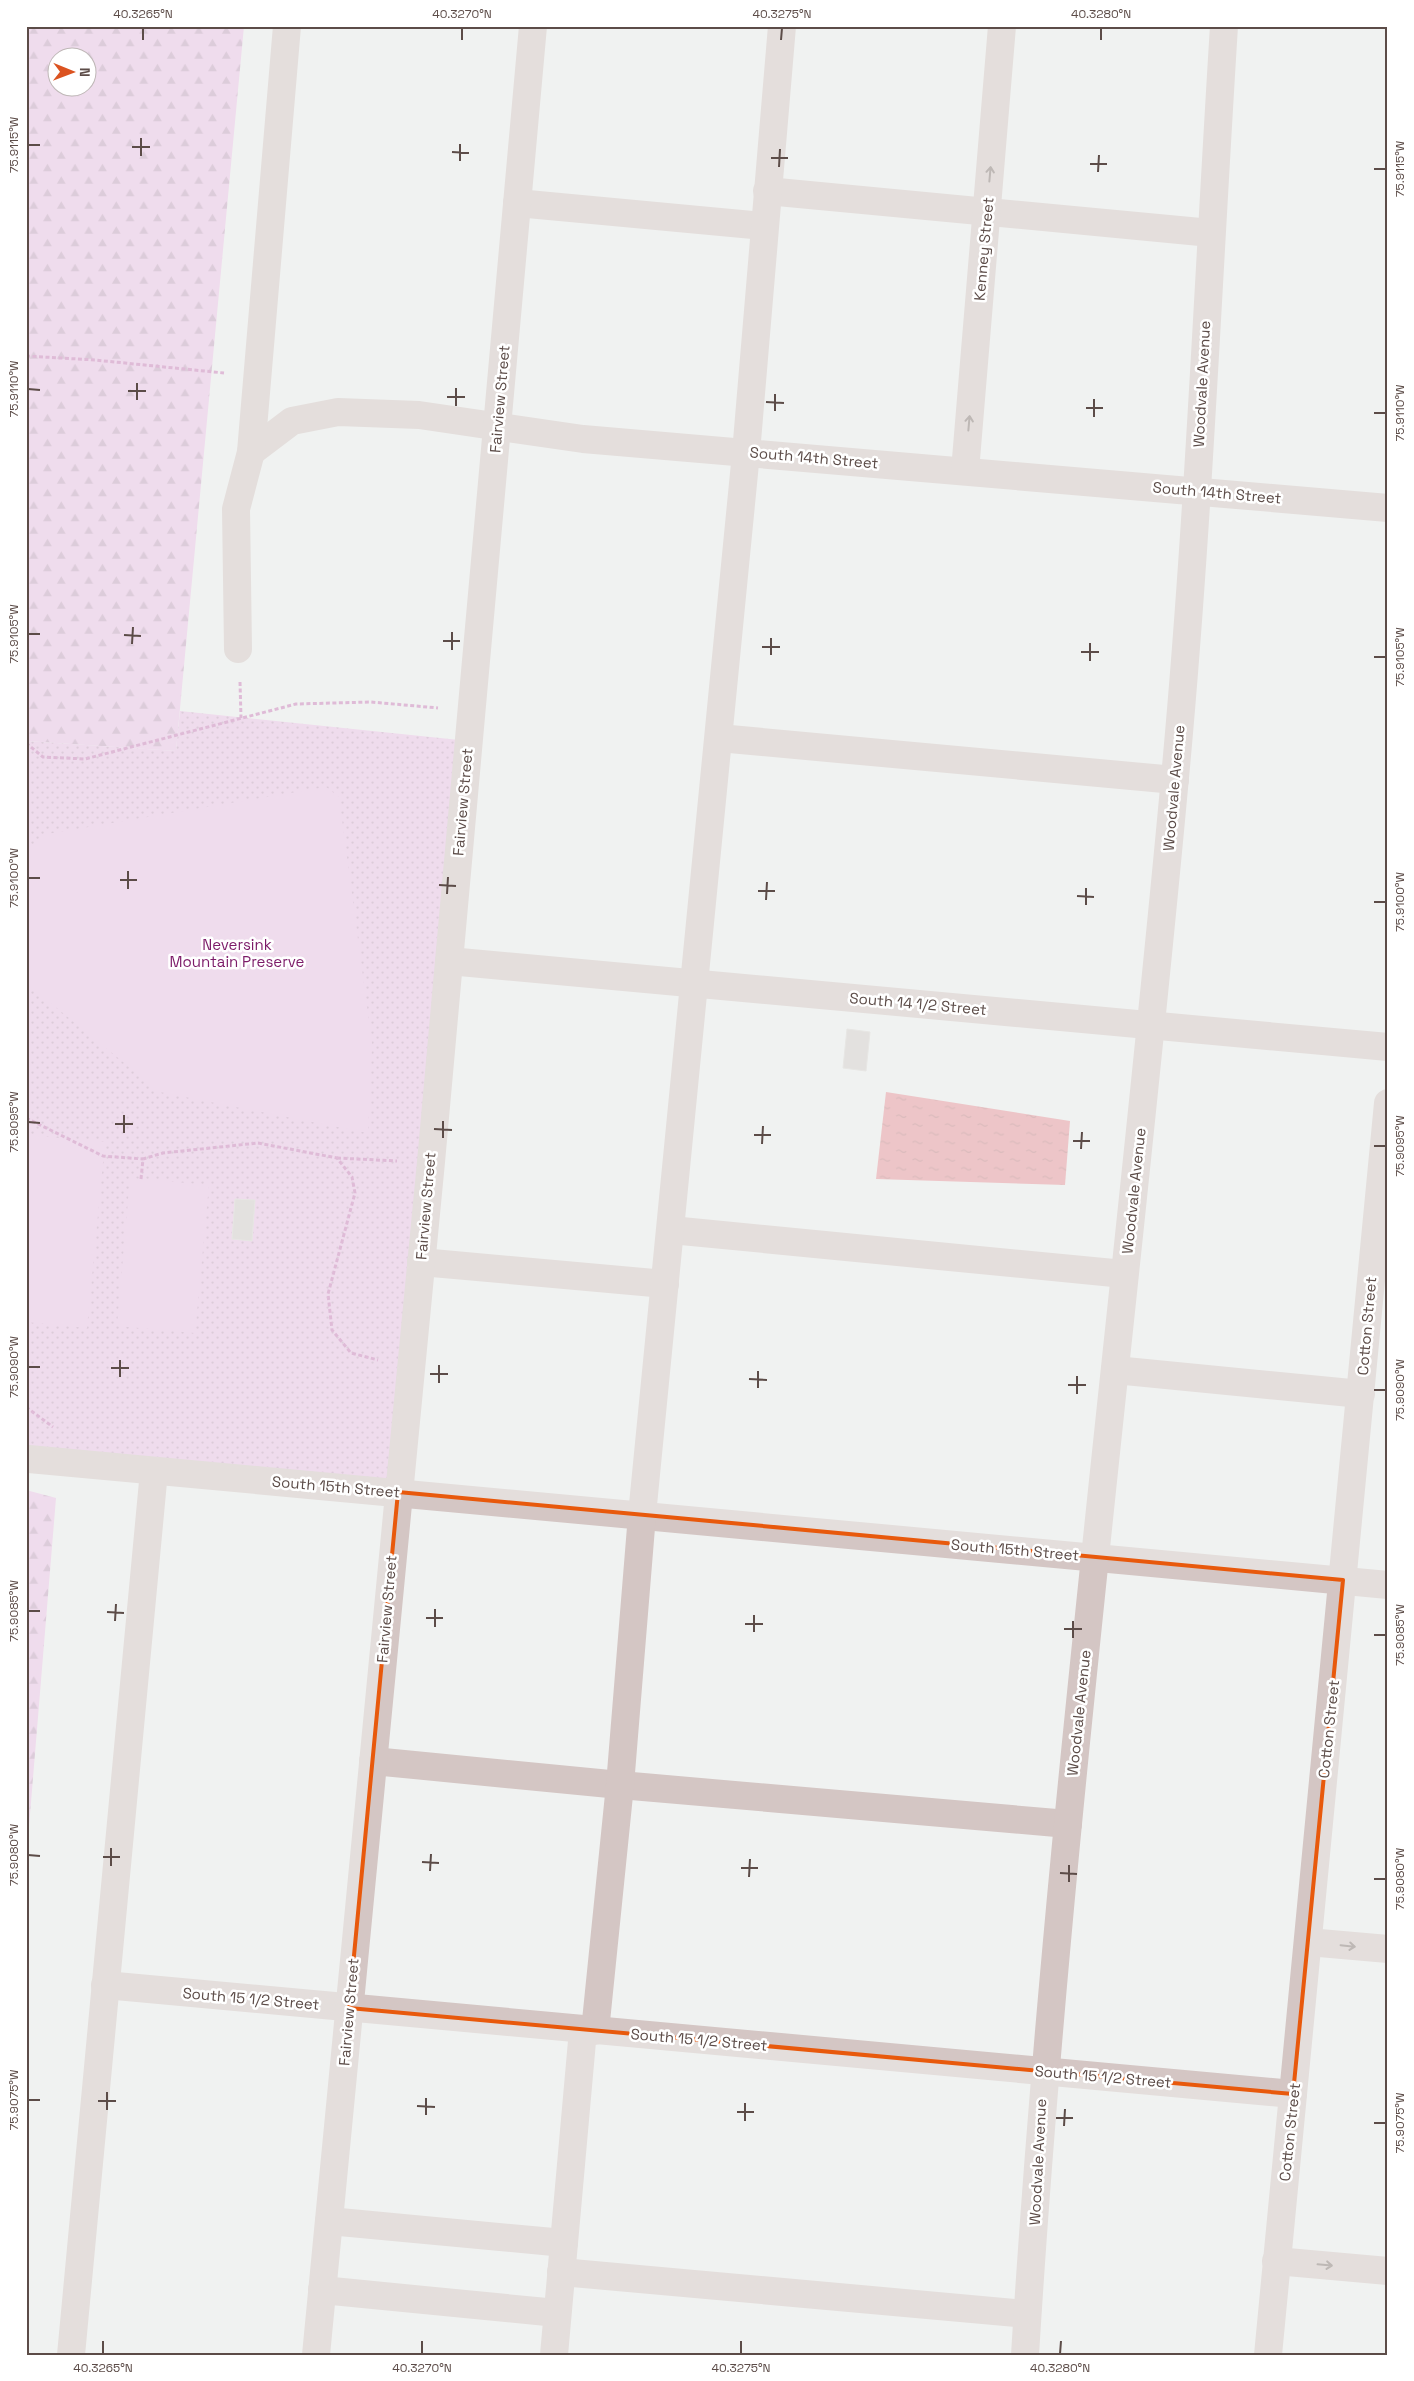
<svg xmlns="http://www.w3.org/2000/svg" width="1414" height="2381" viewBox="0 0 1414 2381" font-family="'Space Grotesk',sans-serif">
  <style>
    .forest { fill: url(#forest-firs); fill-rule: evenodd }
    .park { fill: url(#park-dots) }
    .pitch { fill: #eec0e9 }
    .water { fill: url(#water-ripples) }
    .building { fill: #d2cdca; stroke: #dbd7d4 }
    .lines { fill: none; stroke-linecap: round; stroke-linejoin: round }
    .path { stroke: #ca79b9; stroke-width: 3; stroke-dasharray: 4 2.5; stroke-linecap: butt }
    .minor { stroke: #d4c6c4; stroke-width: 28 }
    .oneway { stroke: #80716d }
    .marked { fill: none; stroke: #e8590c; stroke-width: 4; stroke-linejoin: round }
    .ticks { fill: none; stroke: #5c4c48; stroke-width: 2 }
    .labels { text-anchor: middle; stroke-width: 5; stroke-linejoin: round; paint-order: stroke }
    .street-label { font-size: 15px; fill: #5c4c48; stroke: #fff }
    .park-label { font-size: 15px; fill: #7c1b68; stroke: #fff }
    .neatline { fill: none; stroke: #5c4c48; stroke-width: 2 }
    .ticks-label { font-size: 12px; text-anchor: middle; fill: #5c4c48 }
  </style>
  <defs>
    <pattern id="forest-firs" width="22" height="20" patternUnits="userSpaceOnUse" patternTransform="scale(1.25)"><rect width="22" height="20" fill="#eec0e9"/><path d="M5 1l3.5 6h-7zM16 11l3.5 6h-7z" fill="#c49ebf"/></pattern>
    <pattern id="park-dots" width="8" height="8" patternUnits="userSpaceOnUse" patternTransform="scale(1.25)"><rect width="8" height="8" fill="#eec0e9"/><path d="M2 2h.1M6 6h.1" fill="none" stroke="#c49ebf" stroke-width="1.8" stroke-linecap="round"/></pattern>
    <pattern id="water-ripples" width="26" height="14" patternUnits="userSpaceOnUse" patternTransform="scale(1.25)"><rect width="26" height="14" fill="#e98f97"/><path d="M2 4q2-2 4 0t4 0M15 11q2-2 4 0t4 0" fill="none" stroke="#c0777d"/></pattern>
  </defs>
  <rect width="100%" height="100%" fill="#f0f2f1"/>
  <g class="forest">
    <path d="M26 26H244L176 751 26 741ZM58 58H88V88H58Z"/>
    <path d="M26 1490 56 1498 26 1863Z"/>
  </g>
  <path class="park" d="M180 711 469 741 398 1492 26 1459V741L176 751Z"/>
  <g class="pitch">
    <path d="M326 787 339 797 372 1044 368 1133 160 1092 26 983V853L47 834Z"/>
    <path d="M26 1135 105 1142 87 1328 26 1322Z"/>
    <path d="M130 1178 209 1185 195 1333 117 1326Z"/>
  </g>
  <path class="water" d="M886 1092 1070 1121 1065 1185 876 1179Z"/>
  <g class="building">
    <path d="M847 1029 870 1032 866 1071 843 1068Z"/>
    <path d="M235 1199 255 1200 252 1241 232 1239Z"/>
  </g>
  <g class="lines">
    <g class="path">
      <path d="M26 356 95 360 224 373"/>
      <path d="M240 682 241 718"/>
      <path d="M26 743 43 757 85 759 296 704 371 702 438 708"/>
      <path d="M26 1118 103 1156 143 1159"/>
      <path d="M337 1158 397 1161"/>
      <path d="M141 1179 143 1159 163 1153 258 1143 337 1158 352 1177 355 1193 328 1294 332 1330 351 1353 378 1360"/>
      <path d="M26 1407 53 1427"/>
    </g>
    <g class="minor">
      <path d="M767 191 1211 233"/>
      <path d="M517 203 764 226"/>
      <path d="M251 452 292 421 338 412 419 415 583 439 1388 508"/>
      <path d="M965 471 1002 26"/>
      <path d="M238 649 236 509 251 452 287 26"/>
      <path d="M719 738 1175 780"/>
      <path d="M449 961 1388 1047"/>
      <path d="M671 1230 1124 1274"/>
      <path d="M421 1262 665 1284"/>
      <path d="M1115 1370 1361 1394"/>
      <path d="M29 1459 1388 1585"/>
      <path d="M373 1761 620 1785 1068 1824"/>
      <path d="M1308 1942 1388 1949"/>
      <path d="M105 1985 1293 2094"/>
      <path d="M595 2031 620 1785 642 1515 746 453 782 26"/>
      <path d="M329 2221 564 2243"/>
      <path d="M1276 2261 1388 2271"/>
      <path d="M561 2272 1027 2314"/>
      <path d="M322 2290 557 2313"/>
      <path d="M71 2355 154 1471"/>
      <path d="M316 2355 431 1162 533 26"/>
      <path d="M554 2355 583 2030"/>
      <path d="M1025 2355C1057 1831 1126 1310 1174 788 1198 535 1208 280 1224 26"/>
      <path d="M1268 2355 1388 1103"/>
    </g>
  </g>
  <defs><path id="oneway-shaft" d="M-6 0H5M1.5-3L5.5 0L1.5 3" fill="none" stroke-width="1.6" stroke-linecap="round" stroke-linejoin="round" transform="scale(1.25)"/></defs>
  <g class="oneway">
    <use href="#oneway-shaft" transform="translate(990 174) rotate(-85)"/>
    <use href="#oneway-shaft" transform="translate(969 423) rotate(-85)"/>
    <use href="#oneway-shaft" transform="translate(1348 1946) rotate(6)"/>
    <use href="#oneway-shaft" transform="translate(1325 2265) rotate(5)"/>
  </g>
  <path d="M0 0H1414V2381H0ZM398 1492 1343 1580 1293 2094 349 2008Z" fill="#f0f2f1" fill-opacity=".55" fill-rule="evenodd"/>
  <path class="marked" d="M398 1492 1343 1580 1293 2094 349 2008Z"/>
  <path class="ticks" d="M143 40V28M462 40V28M781 40 782 28M1101 40V28M28 145H40M132 147H150M452 152 469 153M141 156V138M771 158H788M460 161V144M1090 164H1107M779 167 780 149M1374 169H1386M1098 172 1099 155M28 389 40 390M128 391H146M447 397H465M137 400V383M766 402 784 403M456 406V388M1086 408H1103M775 411V394M1374 413H1386M1094 417V399M28 634H40M124 635 141 636M443 641H460M132 644 133 627M762 647H780M452 650V632M1081 652H1099M771 655V638M1374 657H1386M1090 661V643M28 878H40M120 880H137M439 885 456 886M128 889V871M758 891H775M447 894 448 877M1077 896 1094 897M766 900 767 882M1374 902H1386M1086 905V888M28 1122 40 1123M115 1124H133M434 1129 452 1130M124 1133V1115M754 1135H771M443 1138V1121M1073 1141H1090M762 1144 763 1126M1374 1146H1386M1081 1149 1082 1132M28 1367H40M111 1368H129M430 1374H448M120 1377V1360M749 1379 767 1380M439 1383V1365M1068 1385H1086M758 1388V1371M1374 1390H1386M1077 1394V1376M28 1611H40M107 1612 124 1613M426 1618H443M115 1621 116 1604M745 1624H763M435 1627V1609M1064 1629H1082M754 1632V1615M1374 1635H1386M1073 1638V1621M28 1855 40 1856M103 1857H120M422 1862 439 1863M111 1866V1848M741 1868H758M430 1871 431 1854M1060 1873 1077 1874M749 1877 750 1859M1374 1879H1386M1069 1882V1865M28 2100H40M98 2101H116M417 2106 435 2107M107 2110V2092M737 2112H754M426 2115V2098M1056 2118H1073M745 2121V2103M1374 2123H1386M1064 2126 1065 2109M103 2354V2341M422 2354V2341M741 2354V2341M1060 2354 1061 2341"/>
  <g class="labels">
    <g class="street-label">
      <text transform="translate(984 249) rotate(-85)" y="5">Kenney Street</text>
      <text transform="translate(1202 384) rotate(-87)" y="5">Woodvale Avenue</text>
      <text transform="translate(500 399) rotate(-85)" y="5">Fairview Street</text>
      <text transform="translate(814 458) rotate(5)" y="5">South 14th Street</text>
      <text transform="translate(1217 493) rotate(5)" y="5">South 14th Street</text>
      <text transform="translate(1174 788) rotate(-85)" y="5">Woodvale Avenue</text>
      <text transform="translate(463 802) rotate(-85)" y="5">Fairview Street</text>
      <text transform="translate(918 1004) rotate(5)" y="5">South 14 1/2 Street</text>
      <text transform="translate(1134 1191) rotate(-84)" y="5">Woodvale Avenue</text>
      <text transform="translate(426 1206) rotate(-85)" y="5">Fairview Street</text>
      <text transform="translate(1367 1326) rotate(-85)" y="5">Cotton Street</text>
      <text transform="translate(336 1487) rotate(5)" y="5">South 15th Street</text>
      <text transform="translate(1015 1550) rotate(5)" y="5">South 15th Street</text>
      <text transform="translate(387 1609) rotate(-85)" y="5">Fairview Street</text>
      <text transform="translate(1079 1713) rotate(-84)" y="5">Woodvale Avenue</text>
      <text transform="translate(1329 1729) rotate(-84)" y="5">Cotton Street</text>
      <text transform="translate(251 1999) rotate(5)" y="5">South 15 1/2 Street</text>
      <text transform="translate(349 2012) rotate(-85)" y="5">Fairview Street</text>
      <text transform="translate(699 2040) rotate(5)" y="5">South 15 1/2 Street</text>
      <text transform="translate(1103 2077) rotate(5)" y="5">South 15 1/2 Street</text>
      <text transform="translate(1290 2132) rotate(-84)" y="5">Cotton Street</text>
      <text transform="translate(1038 2162) rotate(-87)" y="5">Woodvale Avenue</text>
    </g>
    <g class="park-label">
      <text x="237" y="950">Neversink<tspan x="237" dy="17">Mountain Preserve</tspan></text>
    </g>
  </g>
  <rect width="1414" height="2381" fill="none" stroke="#ffffff" stroke-width="55"/>
  <g transform="translate(72 72) rotate(91)"><circle r="24" fill="#ffffff" stroke="#beb7b6"/>
  <path d="M0-4L9 19L0 12L-9 19Z" fill="#db5320"/>
  <text y="-8" font-size="14" font-weight="bold" text-anchor="middle" fill="#5c4c48">N</text>
  </g>
  <rect x="28" y="28" width="1358" height="2326" class="neatline"/>
  <g class="ticks-label">
    <text x="143" y="18">40.3265°N</text>
    <text x="462" y="18">40.3270°N</text>
    <text x="782" y="18">40.3275°N</text>
    <text x="1101" y="18">40.3280°N</text>
    <text transform="translate(14 145) rotate(-90)" y="4">75.9115°W</text>
    <text transform="translate(1400 169) rotate(-90)" y="4">75.9115°W</text>
    <text transform="translate(14 389) rotate(-90)" y="4">75.9110°W</text>
    <text transform="translate(1400 413) rotate(-90)" y="4">75.9110°W</text>
    <text transform="translate(14 634) rotate(-90)" y="4">75.9105°W</text>
    <text transform="translate(1400 657) rotate(-90)" y="4">75.9105°W</text>
    <text transform="translate(14 878) rotate(-90)" y="4">75.9100°W</text>
    <text transform="translate(1400 902) rotate(-90)" y="4">75.9100°W</text>
    <text transform="translate(14 1122) rotate(-90)" y="4">75.9095°W</text>
    <text transform="translate(1400 1146) rotate(-90)" y="4">75.9095°W</text>
    <text transform="translate(14 1367) rotate(-90)" y="4">75.9090°W</text>
    <text transform="translate(1400 1390) rotate(-90)" y="4">75.9090°W</text>
    <text transform="translate(14 1611) rotate(-90)" y="4">75.9085°W</text>
    <text transform="translate(1400 1635) rotate(-90)" y="4">75.9085°W</text>
    <text transform="translate(14 1855) rotate(-90)" y="4">75.9080°W</text>
    <text transform="translate(1400 1879) rotate(-90)" y="4">75.9080°W</text>
    <text transform="translate(14 2100) rotate(-90)" y="4">75.9075°W</text>
    <text transform="translate(1400 2123) rotate(-90)" y="4">75.9075°W</text>
    <text x="103" y="2372">40.3265°N</text>
    <text x="422" y="2372">40.3270°N</text>
    <text x="741" y="2372">40.3275°N</text>
    <text x="1060" y="2372">40.3280°N</text>
  </g>
</svg>
